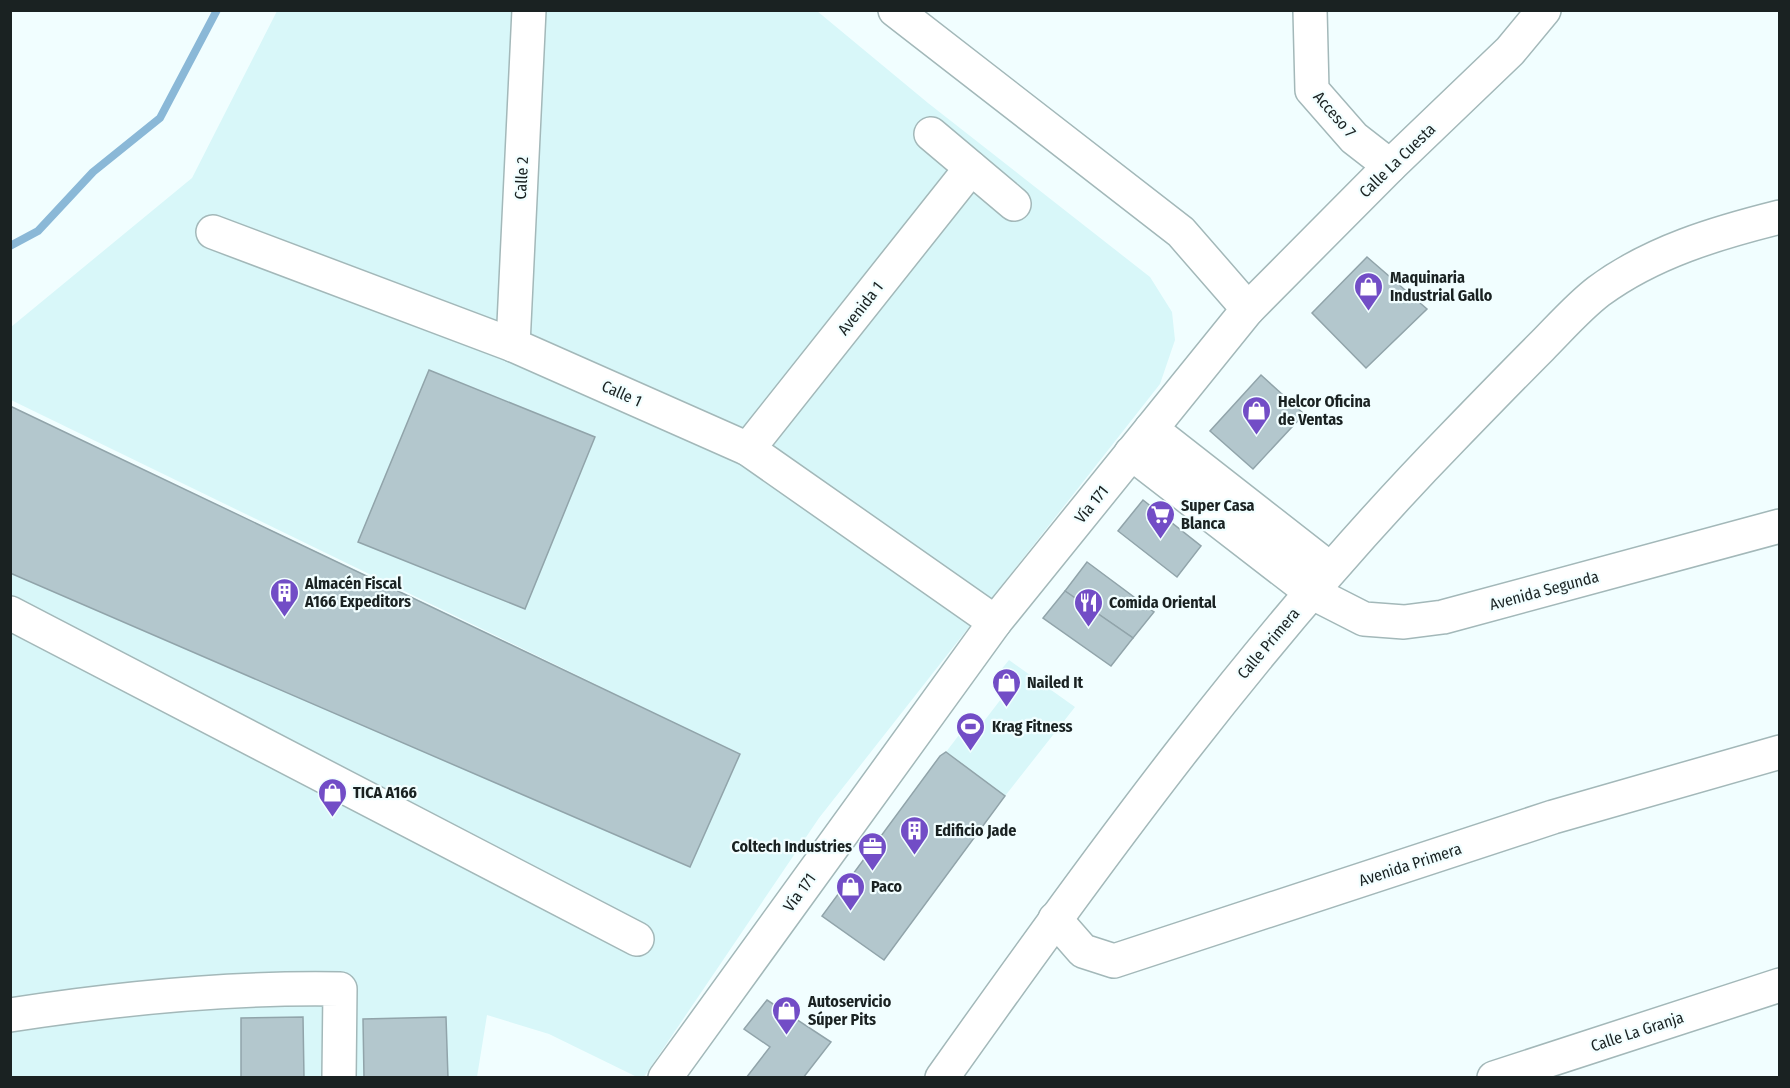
<svg xmlns="http://www.w3.org/2000/svg" width="1790" height="1088" viewBox="0 0 1790 1088" font-family="'Fira Sans Condensed',sans-serif">
  <style>
    .built { fill: #d8f7f9 }
    .lines { fill: none; stroke-linecap: round; stroke-linejoin: round }
    .stream { stroke: #8ab8d7; stroke-width: 8 }
    .building { fill: #b3c7cd; stroke: #91a4aa; stroke-width: 1.5 }
    .minor-casing { stroke: #a3b8b9; stroke-width: 36 }
    .major-casing { stroke: #a3b8b9; stroke-width: 36 }
    .minor { stroke: #fff; stroke-width: 33 }
    .major { stroke: #fff; stroke-width: 33 }
    .labels { text-anchor: middle; stroke-width: 4.5; stroke-linejoin: round; paint-order: stroke }
    .street-label { font-size: 16px; fill: #1a2222; stroke: #f1feff }
    .poi-label { font-size: 16px; font-weight: bold; fill: #1a2222; stroke: #f1feff; text-anchor: start }
  </style>
  <rect width="100%" height="100%" fill="#f1feff"/>
  <g class="built">
    <path d="M277 11H817L928 103 1150 277 1172 312 1175 340 1160 384 819 818 644 1077H637L549 1034 487 1015 477 1077H11L10 406 616 694 11 400V327L192 178Z"/>
    <path d="M1009 660 1075 707 1005 796 946 752 959 735 968 742 1011 686 996 676Z"/>
  </g>
  <g class="lines">
    <path class="stream" d="M10 246 38 231 93 172 160 118 217 10"/>
  </g>
  <g class="building">
    <path d="M1367 257 1427 309 1366 368 1312 313Z"/>
    <path d="M429 370 595 437 525 609 358 542Z"/>
    <path d="M1261 375 1304 414 1253 469 1210 431Z"/>
    <path d="M10 406 740 754 690 867 10 573Z"/>
    <path d="M1143 500 1201 546 1177 577 1118 531Z"/>
    <path d="M1087 562 1154 612 1133 638 1065 591Z"/>
    <path d="M1065 591 1133 638 1111 666 1043 618Z"/>
    <path d="M946 752 1005 796 884 960 822 916 940 756Z"/>
    <path d="M767 1000 831 1042 803 1078H746L770 1047 744 1029Z"/>
    <path d="M303 1017 304 1078H241V1018Z"/>
    <path d="M446 1017 448 1078H364L363 1019Z"/>
  </g>
  <g class="lines">
    <defs>
      <g id="minor">
        <path d="M1310 10 1312 90 1354 138 1390 166"/>
        <path d="M931 134 1014 204"/>
        <path d="M213 232 513 345 748 449 995 622"/>
        <path d="M1248 309 1390 166 1510 51 1544 10"/>
        <path d="M513 345 529 10"/>
        <path d="M1151 429 1330 569"/>
        <path d="M748 449 971 168"/>
        <path d="M1131 453 1311 592 1364 619 1404 622 1443 617 1780 526"/>
        <path d="M10 613 637 939"/>
        <path d="M1055 919 1083 951 1114 961 1553 817 1780 752"/>
        <path d="M10 1015C120 998 230 987 340 989L339 1078"/>
        <path d="M942 1078C1100 855 1260 635 1451 439 1481 408 1511 377 1541 347 1560 328 1578 307 1599 291 1652 252 1716 233 1780 217"/>
        <path d="M1494 1078 1780 985"/>
      </g>
      <path id="major" d="M665 1078 995 622 1248 309 1181 232 895 10"/>
    </defs>
    <use href="#minor" class="minor-casing"/>
    <use href="#major" class="major-casing"/>
    <use href="#minor" class="minor"/>
    <use href="#major" class="major"/>
  </g>
  <defs>
    <symbol id="shop-pin" viewBox="-11 -11 22 30"><path d="M0 17L-7.5 6A9.5 9.5 0 1 1 7.5 6Z" fill="#724dc6" stroke="#f1feff"/><path d="M-5-2.5h2.3a2.7 3.5 0 0 1 5.4 0H5L5.5 6h-11ZM-1.5-2.5h3a1.5 2.3 0 0 0-3 0Z" fill="#fff"/></symbol>
    <symbol id="supermarket-pin" viewBox="-11 -11 22 30"><path d="M0 17L-7.5 6A9.5 9.5 0 1 1 7.5 6Z" fill="#724dc6" stroke="#f1feff"/><path d="M-6-5.5h2.5l.6 2H6L4.5 2H-2.5L-4.4-4H-6ZM-1.5 3.2a1.3 1.3 0 1 0 .1 0ZM3 3.2a1.3 1.3 0 1 0 .1 0Z" fill="#fff"/></symbol>
    <symbol id="building-pin" viewBox="-11 -11 22 30"><path d="M0 17L-7.5 6A9.5 9.5 0 1 1 7.5 6Z" fill="#724dc6" stroke="#f1feff"/><path d="M-4-6H4V6H1V3H-1V6H-4ZM-2.5-4.3h1.7v1.8h-1.7ZM.8-4.3h1.7v1.8H.8ZM-2.5-1h1.7V.8h-1.7ZM.8-1h1.7V.8H.8Z" fill="#fff"/></symbol>
    <symbol id="restaurant-pin" viewBox="-11 -11 22 30"><path d="M0 17L-7.5 6A9.5 9.5 0 1 1 7.5 6Z" fill="#724dc6" stroke="#f1feff"/><path d="M-5-6h1v4h1v-4h1v4h1v-4h1v5L-1.5 .5V6h-2V.5L-5-1ZM5-6V6H3V1.5H1.5Q1.5-4 5-6Z" fill="#fff"/></symbol>
    <symbol id="stadium-pin" viewBox="-11 -11 22 30"><path d="M0 17L-7.5 6A9.5 9.5 0 1 1 7.5 6Z" fill="#724dc6" stroke="#f1feff"/><path d="M0-5a6.5 5 0 1 0 0 10a6.5 5 0 1 0 0-10ZM-3.5-1.8h7v3.6h-7Z" fill="#fff"/></symbol>
    <symbol id="office-pin" viewBox="-11 -11 22 30"><path d="M0 17L-7.5 6A9.5 9.5 0 1 1 7.5 6Z" fill="#724dc6" stroke="#f1feff"/><path d="M-6-3h4V-5.5h4V-3h4V5H-6ZM-1-4.5V-3h2v-1.5ZM-6 0V1H6V0Z" fill="#fff"/></symbol>
  </defs>
  <g fill-rule="evenodd">
    <use href="#shop-pin" x="1352" y="270" width="33" height="45"/>
    <use href="#shop-pin" x="1240" y="394" width="33" height="45"/>
    <use href="#supermarket-pin" x="1144" y="498" width="33" height="45"/>
    <use href="#building-pin" x="268" y="576" width="33" height="45"/>
    <use href="#restaurant-pin" x="1072" y="586" width="33" height="45"/>
    <use href="#shop-pin" x="990" y="666" width="33" height="45"/>
    <use href="#stadium-pin" x="954" y="710" width="33" height="45"/>
    <use href="#shop-pin" x="316" y="776" width="33" height="45"/>
    <use href="#building-pin" x="898" y="814" width="33" height="45"/>
    <use href="#office-pin" x="856" y="830" width="33" height="45"/>
    <use href="#shop-pin" x="834" y="870" width="33" height="45"/>
    <use href="#shop-pin" x="770" y="994" width="33" height="45"/>
  </g>
  <g class="labels">
    <g class="street-label">
      <text transform="translate(1335 114) rotate(49)" y="6">Acceso 7</text>
      <text transform="translate(1397 160) rotate(-44)" y="6">Calle La Cuesta</text>
      <text transform="translate(521 178) rotate(-87)" y="6">Calle 2</text>
      <text transform="translate(860 308) rotate(-52)" y="6">Avenida 1</text>
      <text transform="translate(622 393) rotate(24)" y="6">Calle 1</text>
      <text transform="translate(1091 504) rotate(-51)" y="6">Vía 171</text>
      <text transform="translate(1544 590) rotate(-15)" y="6">Avenida Segunda</text>
      <text transform="translate(1268 643) rotate(-50)" y="6">Calle Primera</text>
      <text transform="translate(1410 864) rotate(-18)" y="6">Avenida Primera</text>
      <text transform="translate(799 892) rotate(-54)" y="6">Vía 171</text>
      <text transform="translate(1637 1031) rotate(-18)" y="6">Calle La Granja</text>
    </g>
    <g class="poi-label">
      <text x="1390" y="283">Maquinaria<tspan x="1390" dy="18">Industrial Gallo</tspan></text>
      <text x="1278" y="407">Helcor Oficina<tspan x="1278" dy="18">de Ventas</tspan></text>
      <text x="1181" y="511">Super Casa<tspan x="1181" dy="18">Blanca</tspan></text>
      <text x="305" y="589">Almacén Fiscal<tspan x="305" dy="18">A166 Expeditors</tspan></text>
      <text x="1109" y="608">Comida Oriental</text>
      <text x="1027" y="688">Nailed It</text>
      <text x="992" y="732">Krag Fitness</text>
      <text x="353" y="798">TICA A166</text>
      <text x="935" y="836">Edificio Jade</text>
      <text x="852" y="852" text-anchor="end">Coltech Industries</text>
      <text x="871" y="892">Paco</text>
      <text x="808" y="1007">Autoservicio<tspan x="808" dy="18">Súper Pits</tspan></text>
    </g>
  </g>
  <rect width="1790" height="1088" fill="none" stroke="#1a2222" stroke-width="24"/>
</svg>
